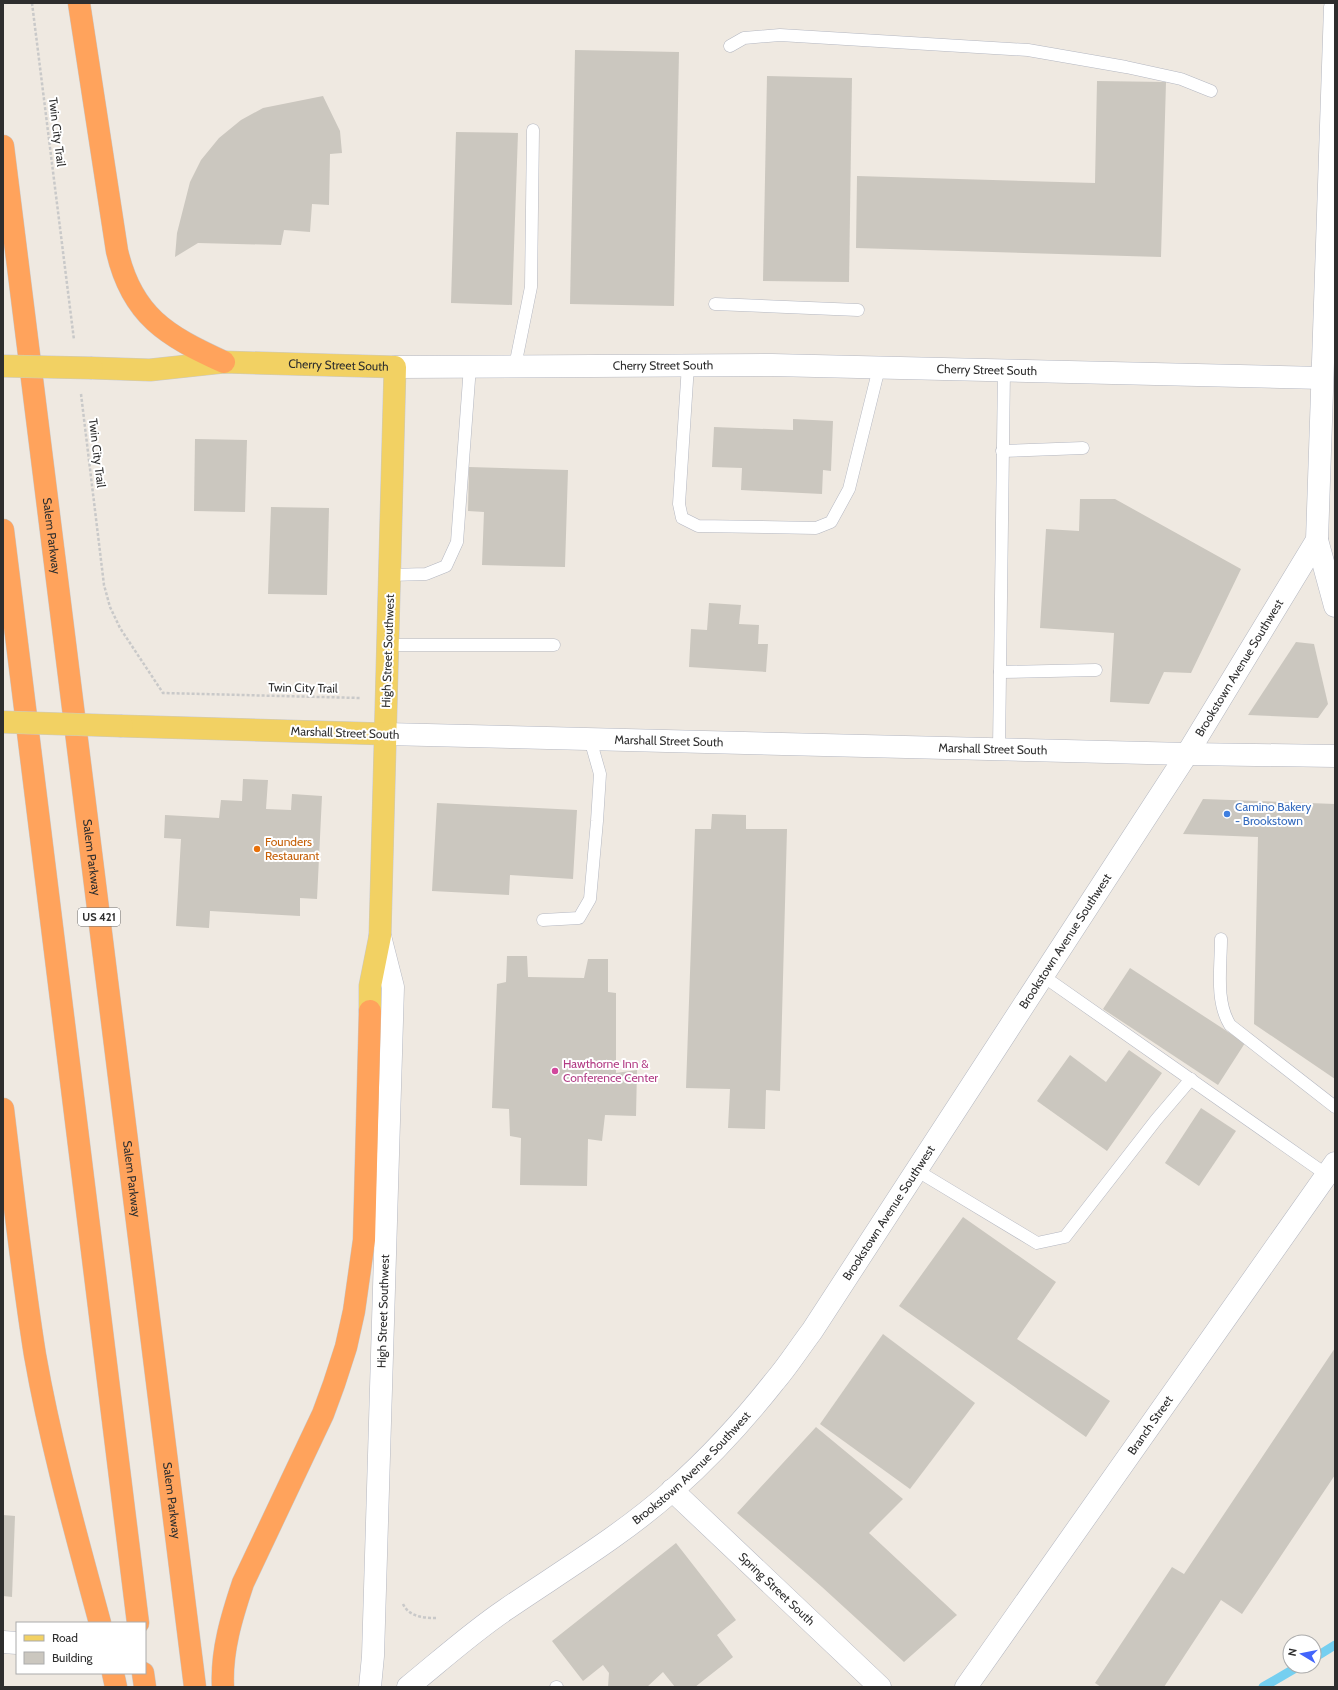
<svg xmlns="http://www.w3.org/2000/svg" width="1338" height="1690" viewBox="0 0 1338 1690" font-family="Cabin,sans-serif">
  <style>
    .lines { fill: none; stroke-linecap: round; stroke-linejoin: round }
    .stream { stroke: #75cff0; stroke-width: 9 }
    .building { fill: #cbc7bf }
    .service-casing { stroke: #b4b7c1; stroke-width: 13 }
    .minor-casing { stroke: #b4b7c1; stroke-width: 23 }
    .tertiary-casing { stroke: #b4b7c1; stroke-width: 23 }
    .secondary-casing { stroke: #b4b7c1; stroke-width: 23 }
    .primary-casing { stroke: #c9c9c9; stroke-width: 23 }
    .motorway-casing { stroke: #c9c9c9; stroke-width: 23 }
    .path { stroke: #c9c9c9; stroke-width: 2.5; stroke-dasharray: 3 2; stroke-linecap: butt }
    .service { stroke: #fff; stroke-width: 12 }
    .minor { stroke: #fff; stroke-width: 22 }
    .tertiary { stroke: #fff; stroke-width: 22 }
    .secondary { stroke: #fff; stroke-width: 22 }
    .primary { stroke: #f2d163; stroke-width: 22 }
    .motorway { stroke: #ffa35c; stroke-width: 22 }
    .primary-bridge-casing { stroke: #c9c9c9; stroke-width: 23; stroke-linecap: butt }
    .primary-bridge { stroke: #f2d163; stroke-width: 22 }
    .shop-dot { fill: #3f7fe0; stroke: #fff; stroke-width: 1.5 }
    .food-dot { fill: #e8710a; stroke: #fff; stroke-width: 1.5 }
    .hotel-dot { fill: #d1479c; stroke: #fff; stroke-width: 1.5 }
    .labels { text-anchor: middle; stroke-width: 4; stroke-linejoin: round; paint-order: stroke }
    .shield { fill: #fff; stroke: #6d6d6d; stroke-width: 1 }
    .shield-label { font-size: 11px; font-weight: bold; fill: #2e2e2e }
    .street-label { font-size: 12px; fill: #2e2e2e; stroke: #fff }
    .shop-label { font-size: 12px; fill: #366cbe; stroke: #fff; text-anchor: start }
    .food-label { font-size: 12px; fill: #c56008; stroke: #fff; text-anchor: start }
    .hotel-label { font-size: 12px; fill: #b23c85; stroke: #fff; text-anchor: start }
  </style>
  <rect width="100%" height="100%" fill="#efe9e1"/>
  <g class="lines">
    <g class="stream">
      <path d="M1314 1658 1335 1645"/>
      <path d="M1263 1687 1299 1666"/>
    </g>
  </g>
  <g class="building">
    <path d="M575 50 679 52 674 306 570 304Z"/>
    <path d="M767 76 852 78 849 282 763 281Z"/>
    <path d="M1097 81 1166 82 1161 257 856 248 857 176 1095 183Z"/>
    <path d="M323 96 340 131 342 153 330 154 329 205 312 204 310 232 284 230 281 245 198 243 175 257 177 233 190 182 201 160 219 138 241 120 263 108Z"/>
    <path d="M456 132 518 133 512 305 451 303Z"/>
    <path d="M793 419 833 421 831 471 823 470 822 494 741 490 742 468 712 467 714 427 793 430Z"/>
    <path d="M195 439 247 440 245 512 194 511Z"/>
    <path d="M469 467 568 470 565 567 482 565 484 512 468 511Z"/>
    <path d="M1080 499H1115L1241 569 1191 673 1164 672 1149 704 1110 702 1114 633 1040 628 1046 529 1079 531Z"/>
    <path d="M271 507 329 508 327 595 268 594Z"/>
    <path d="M709 603 741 605 739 624 759 625 758 644H768L766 672 689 667 691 629 707 630Z"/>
    <path d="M1296 642 1314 644 1328 704 1318 718 1248 715Z"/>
    <path d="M243 779 268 780 266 809 291 810 292 794 322 796 317 899 300 898V916L210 911 209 928 176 926 181 839 164 838 165 815 219 818 221 800 242 801Z"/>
    <path d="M1203 799 1335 804V1079L1254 1024 1258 837 1183 834Z"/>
    <path d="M437 803 577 810 573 879 510 875 509 895 432 891Z"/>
    <path d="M712 814 746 815V829H787L780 1091 766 1090 765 1129 728 1128 730 1089 686 1088 695 829H711Z"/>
    <path d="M507 956H527L528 977 584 978 588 959H608V992L616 993V1073L637 1070 636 1116 605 1115 602 1141 588 1139 587 1186 520 1185 521 1138 510 1136 509 1109 492 1108 497 984 506 982Z"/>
    <path d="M1130 968 1245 1043 1218 1085 1103 1009Z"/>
    <path d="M1129 1050 1162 1073 1107 1151 1037 1101 1070 1055 1106 1082Z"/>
    <path d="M1201 1108 1236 1131 1199 1186 1165 1163Z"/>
    <path d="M963 1217 1056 1282 1017 1339 1110 1401 1086 1437 899 1306Z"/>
    <path d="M883 1334 975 1403 910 1489 820 1424Z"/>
    <path d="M1335 1348V1475L1242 1614 1221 1600 1164 1687H1101L1095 1683 1172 1567 1184 1574Z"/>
    <path d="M816 1427 903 1499 869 1533 957 1615 904 1662 822 1587 737 1513Z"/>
    <path d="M3 1515 15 1516 12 1597 3 1596Z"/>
    <path d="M676 1543 736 1620 717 1635 733 1657 695 1687H675L663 1672 647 1687H608L609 1673 603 1665 583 1681 552 1641Z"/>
  </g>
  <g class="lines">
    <defs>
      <g id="service">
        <path d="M730 46 744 38 780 35 1028 50 1126 67 1181 79 1211 91"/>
        <path d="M715 304 858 310"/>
        <path d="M688 365 679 504 682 518 698 526 816 528 831 522 849 489 879 368"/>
        <path d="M515 366 531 287 533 130"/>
        <path d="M1002 451 1083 448"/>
        <path d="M390 575 426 574 446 566 457 542 470 366"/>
        <path d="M388 645H554"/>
        <path d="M1000 672 1096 670"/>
        <path d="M999 749 1004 370"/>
        <path d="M543 920 579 918 590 899 597 821 600 774 590 739"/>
        <path d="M1221 939C1221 967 1215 1001 1230 1025L1335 1107"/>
        <path d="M1043 976 1327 1175"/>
        <path d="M916 1170 1037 1243 1065 1237 1156 1120 1191 1079"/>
        <path d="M556 1687H557"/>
      </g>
      <g id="minor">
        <path id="s1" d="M395 367 772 365 1322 378"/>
        <path d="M1317 540 1335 606"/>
        <path id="s2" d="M672 1490 880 1687"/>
        <path d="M3 1642 17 1643"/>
        <path id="s3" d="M966 1687 1335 1163"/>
      </g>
      <g id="tertiary">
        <path id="s4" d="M370 1687 373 1656 393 987 380 936"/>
        <path id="s5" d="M408 1687C440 1661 471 1633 505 1610 562 1571 621 1536 673 1490 709 1458 744 1420 774 1382 788 1366 799 1348 812 1331L1187 754 1317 540 1335 7"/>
      </g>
      <g id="secondary">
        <path id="s6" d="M386 734 1187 754 1335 756"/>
      </g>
      <g id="primary">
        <path id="s7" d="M92 368 150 370 224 362 395 367 380 936 370 986V1011"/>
        <path d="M122 726 386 734"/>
      </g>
      <g id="motorway">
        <path d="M79 3 117 251C132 316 167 336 224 362"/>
        <path id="s8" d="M3 146 195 1687"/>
        <path d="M3 530 138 1623"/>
        <path d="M3 1109C13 1191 22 1274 35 1355 51 1446 76 1534 100 1623"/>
        <path d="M113 1673 116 1687"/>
        <path d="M143 1673 145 1687"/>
        <path d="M223 1687C221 1651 232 1616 243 1583L323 1414 334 1384 346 1347 354 1311 364 1240 370 1011"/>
      </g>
    </defs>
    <use href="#service" class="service-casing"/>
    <use href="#minor" class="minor-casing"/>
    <use href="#tertiary" class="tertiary-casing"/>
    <use href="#secondary" class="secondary-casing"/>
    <use href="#primary" class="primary-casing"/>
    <use href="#motorway" class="motorway-casing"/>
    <g class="path">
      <path d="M32 3 74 340"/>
      <path d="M81 394 104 585 110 607 120 628 163 693 360 698"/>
      <path d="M403 1604C409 1617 424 1618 437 1618"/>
    </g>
    <use href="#service" class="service"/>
    <use href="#minor" class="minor"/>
    <use href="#tertiary" class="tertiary"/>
    <use href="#secondary" class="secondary"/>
    <use href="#primary" class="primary"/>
    <use href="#motorway" class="motorway"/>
    <defs>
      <g id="primary-bridge">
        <path d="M3 366 92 368"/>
        <path d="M3 722 122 726"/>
      </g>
    </defs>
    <use href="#primary-bridge" class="primary-bridge-casing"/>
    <use href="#primary-bridge" class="primary-bridge"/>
  </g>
  <circle class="shop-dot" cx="1227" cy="814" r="4"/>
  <circle class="food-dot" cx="257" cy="849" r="4"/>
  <circle class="hotel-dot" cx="555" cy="1071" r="4"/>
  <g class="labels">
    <rect class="shield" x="78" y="908" width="42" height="18" rx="3"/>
    <g class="shield-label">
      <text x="99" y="921">US 421</text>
    </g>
    <g class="street-label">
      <text transform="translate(57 132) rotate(83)" y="4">Twin City Trail</text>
      <text dy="4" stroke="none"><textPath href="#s7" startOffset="247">Cherry Street South</textPath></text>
      <text dy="4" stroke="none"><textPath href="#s1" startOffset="268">Cherry Street South</textPath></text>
      <text dy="4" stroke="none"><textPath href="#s1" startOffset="592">Cherry Street South</textPath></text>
      <text transform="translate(97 453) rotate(83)" y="4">Twin City Trail</text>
      <text dy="4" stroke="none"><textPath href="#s8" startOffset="393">Salem Parkway</textPath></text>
      <text transform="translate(388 651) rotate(-88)" y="4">High Street Southwest</text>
      <text dy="4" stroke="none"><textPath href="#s5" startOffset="1331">Brookstown Avenue Southwest</textPath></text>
      <text transform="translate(303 688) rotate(1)" y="4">Twin City Trail</text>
      <text transform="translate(345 733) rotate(2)" y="4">Marshall Street South</text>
      <text dy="4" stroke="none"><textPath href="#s6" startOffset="283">Marshall Street South</textPath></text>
      <text dy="4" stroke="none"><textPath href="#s6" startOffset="607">Marshall Street South</textPath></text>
      <text dy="4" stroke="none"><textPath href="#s8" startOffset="717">Salem Parkway</textPath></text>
      <text dy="4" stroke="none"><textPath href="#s5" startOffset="1007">Brookstown Avenue Southwest</textPath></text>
      <text dy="4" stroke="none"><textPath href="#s8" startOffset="1041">Salem Parkway</textPath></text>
      <text dy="4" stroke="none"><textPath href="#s5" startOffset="683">Brookstown Avenue Southwest</textPath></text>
      <text dy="4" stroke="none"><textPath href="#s4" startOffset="376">High Street Southwest</textPath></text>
      <text dy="4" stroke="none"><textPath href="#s3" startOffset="320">Branch Street</textPath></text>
      <text dy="4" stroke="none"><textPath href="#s5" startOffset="359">Brookstown Avenue Southwest</textPath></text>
      <text dy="4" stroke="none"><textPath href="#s8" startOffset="1365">Salem Parkway</textPath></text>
      <text dy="4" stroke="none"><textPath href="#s2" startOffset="144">Spring Street South</textPath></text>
    </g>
    <g class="shop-label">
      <text x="1235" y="811">Camino Bakery<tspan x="1235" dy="14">- Brookstown</tspan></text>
    </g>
    <g class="food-label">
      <text x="265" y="846">Founders<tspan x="265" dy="14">Restaurant</tspan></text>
    </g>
    <g class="hotel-label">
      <text x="563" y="1068">Hawthorne Inn &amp;<tspan x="563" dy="14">Conference Center</tspan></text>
    </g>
  </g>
  <rect width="1338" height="1690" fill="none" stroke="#2e2e2e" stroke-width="8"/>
  <rect x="16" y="1622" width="130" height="52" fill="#ffffff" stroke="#ababab"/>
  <rect x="24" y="1635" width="20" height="6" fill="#f2d163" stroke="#ababab"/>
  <text x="52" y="1642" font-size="12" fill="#2e2e2e">Road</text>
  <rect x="24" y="1652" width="20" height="12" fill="#cbc7bf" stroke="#ababab"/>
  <text x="52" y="1662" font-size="12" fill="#2e2e2e">Building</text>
  <g transform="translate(1302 1654) rotate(280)"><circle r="19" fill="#ffffff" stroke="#ababab"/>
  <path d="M0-3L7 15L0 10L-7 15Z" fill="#4264fb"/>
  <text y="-6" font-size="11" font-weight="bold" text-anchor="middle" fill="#2e2e2e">N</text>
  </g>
</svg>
